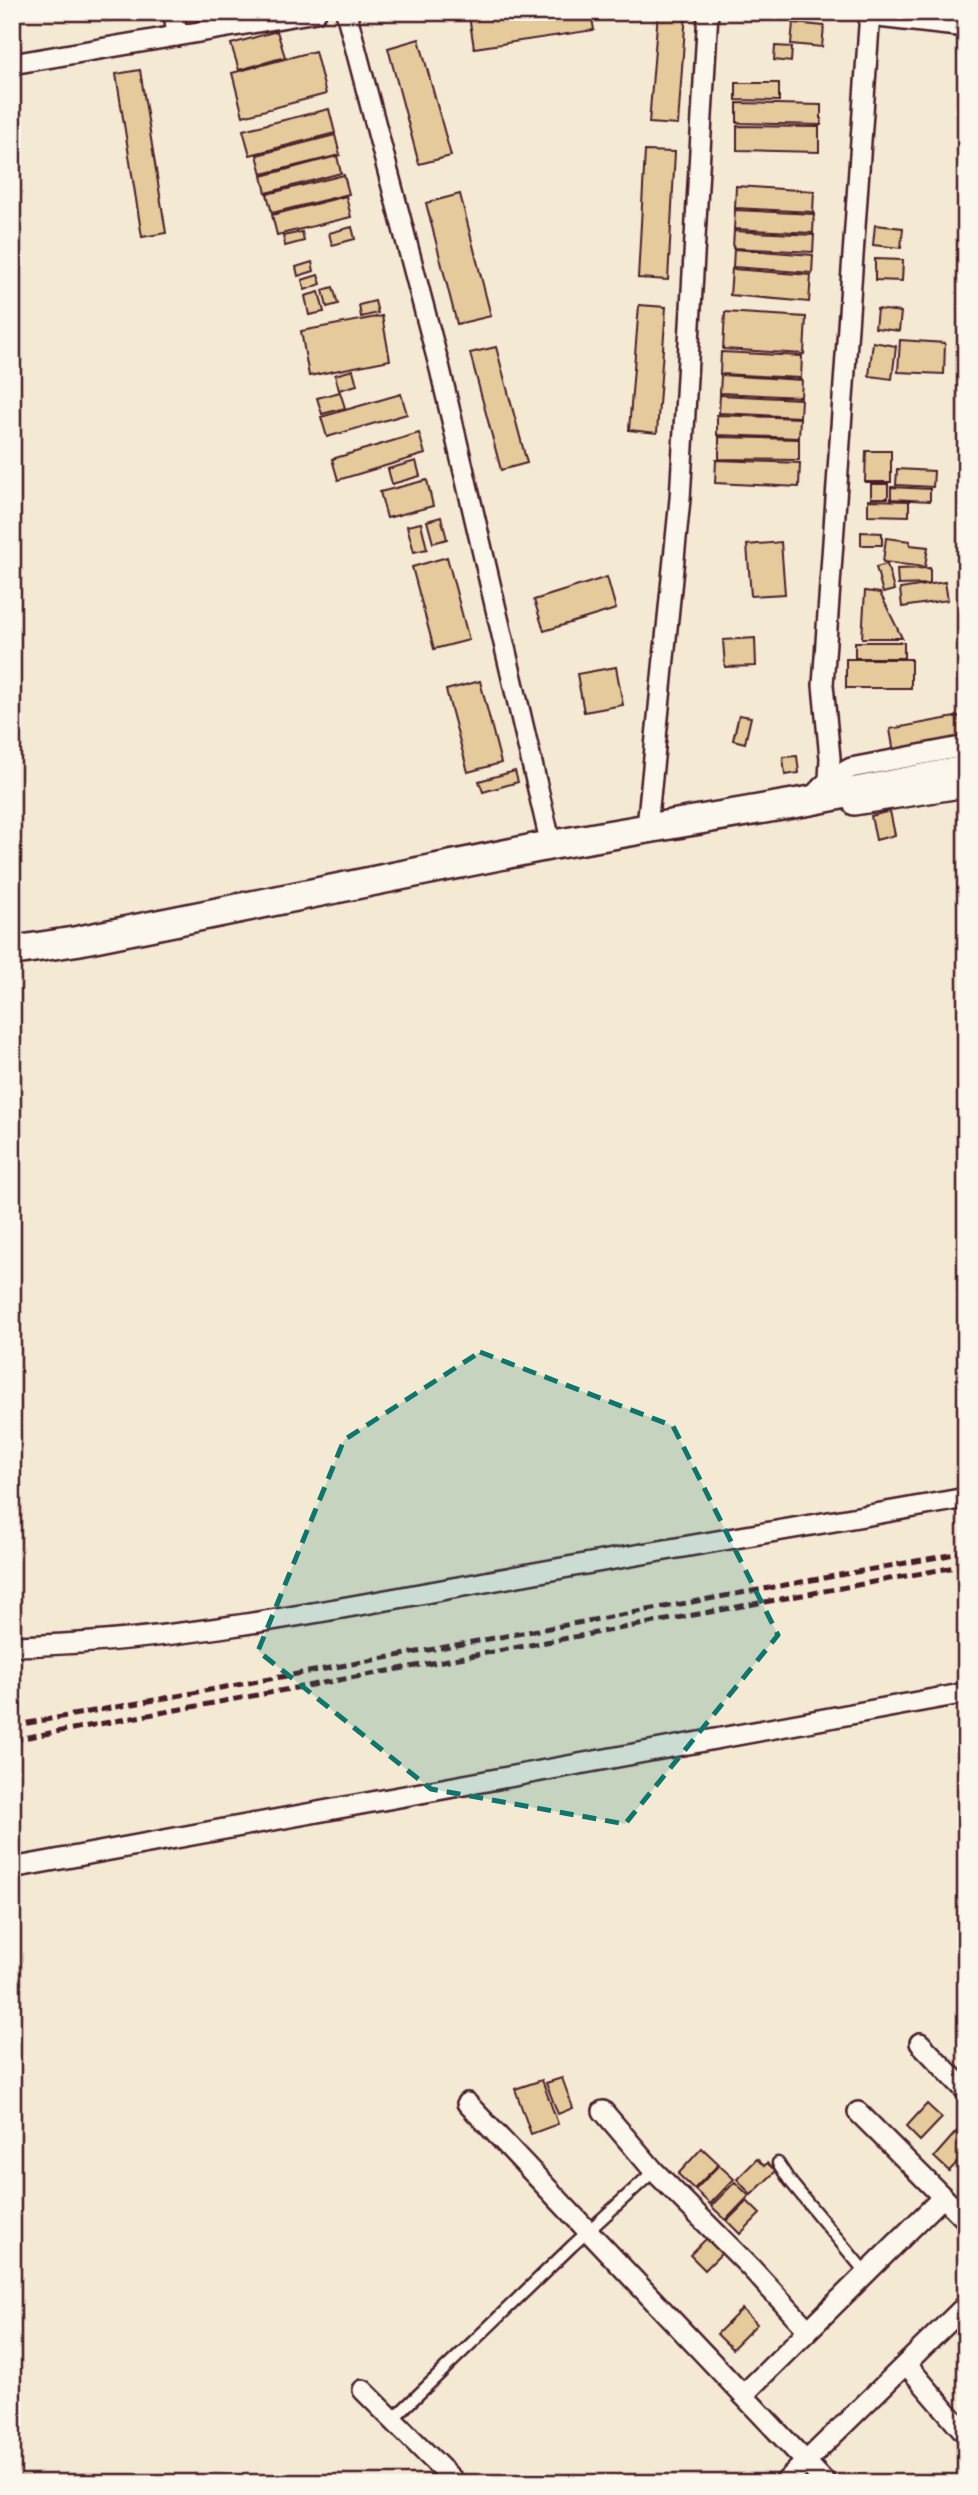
<svg xmlns="http://www.w3.org/2000/svg" width="978" height="2495" viewBox="0 0 978 2495" font-family="'Architects Daughter',sans-serif">
  <style>
    .building { fill: #e5cb9b; stroke: #4a1f2b; stroke-width: 2 }
    .lines { fill: none; stroke-linecap: round; stroke-linejoin: round }
    .lane-casing { stroke: #4a1f2b; stroke-width: 15 }
    .street-casing { stroke: #4a1f2b; stroke-width: 24 }
    .secondary-casing { stroke: #4a1f2b; stroke-width: 33 }
    .lane { stroke: #fbf7ec; stroke-width: 10 }
    .street { stroke: #fbf7ec; stroke-width: 19 }
    .secondary { stroke: #fbf7ec; stroke-width: 28 }
    .rail { stroke: #4a1f2b; stroke-width: 5; stroke-dasharray: 10 5; stroke-linecap: butt }
    .marked { fill: #0f766e; fill-opacity: 0.2; stroke: #0f766e; stroke-width: 5; stroke-dasharray: 14 9; stroke-linejoin: round }
  </style>
  <rect width="100%" height="100%" fill="#f4ead4"/>
  <filter id="ink" filterUnits="userSpaceOnUse"><feTurbulence type="fractalNoise" baseFrequency=".0143" numOctaves="2"/><feDisplacementMap in="SourceGraphic" scale="14" xChannelSelector="R" yChannelSelector="G"/><feConvolveMatrix kernelMatrix="1 2 1 2 8 2 1 2 1" color-interpolation-filters="sRGB"/></filter>
  <g filter="url(#ink)">
    <g class="building">
      <path d="M104 12H132L133 17 106 21Z"/>
      <path d="M494 12H591L594 30 474 48 469 16Z"/>
      <path d="M658 12H686L678 125 649 123Z"/>
      <path d="M793 23 824 26 822 47 791 44Z"/>
      <path d="M277 31 285 57 239 70 231 44Z"/>
      <path d="M419 39 451 156 419 164 388 48Z"/>
      <path d="M775 46 792 47 791 62 774 60Z"/>
      <path d="M315 51 326 94 243 116 232 73Z"/>
      <path d="M140 70 166 233 142 237 116 74Z"/>
      <path d="M736 83H779V101L736 100Z"/>
      <path d="M737 103 821 105V125L737 123Z"/>
      <path d="M329 109 335 133 250 155 243 130Z"/>
      <path d="M737 126 819 127V152L737 150Z"/>
      <path d="M335 135 340 155 262 174 257 155Z"/>
      <path d="M645 151 675 152 668 280 638 278Z"/>
      <path d="M337 156 341 173 266 193 262 176Z"/>
      <path d="M344 175 349 194 272 213 267 194Z"/>
      <path d="M736 186 814 191 813 212 735 208Z"/>
      <path d="M460 194 491 316 457 324 426 203Z"/>
      <path d="M346 196 351 217 277 235 272 215Z"/>
      <path d="M735 210 814 214 813 233 734 229Z"/>
      <path d="M875 225 903 228 901 248 873 245Z"/>
      <path d="M352 227 355 239 332 245 329 233Z"/>
      <path d="M734 231 814 235 813 252 733 248Z"/>
      <path d="M302 232 304 241 285 246 283 236Z"/>
      <path d="M734 249 813 255 812 273 733 267Z"/>
      <path d="M875 259 903 260 902 281 875 280Z"/>
      <path d="M312 262 314 271 298 276 296 267Z"/>
      <path d="M732 269 811 275 809 302 730 295Z"/>
      <path d="M318 275 321 284 305 290 302 280Z"/>
      <path d="M333 287 338 304 327 307 323 290Z"/>
      <path d="M319 292 324 312 309 315 305 296Z"/>
      <path d="M375 301 378 313 361 317 359 305Z"/>
      <path d="M639 305 666 307 657 433 629 430Z"/>
      <path d="M877 309 901 312 899 331 875 328Z"/>
      <path d="M725 312 806 317 804 354 723 349Z"/>
      <path d="M382 316 390 360 309 376 301 331Z"/>
      <path d="M900 340 945 343 944 374 898 372Z"/>
      <path d="M873 342 896 346 892 379 869 376Z"/>
      <path d="M496 347 527 463 501 470 470 353Z"/>
      <path d="M721 352 802 356 801 378 720 374Z"/>
      <path d="M353 370 357 385 339 390 335 375Z"/>
      <path d="M721 375 802 380 801 397 720 393Z"/>
      <path d="M340 392 345 408 322 414 317 398Z"/>
      <path d="M401 394 407 414 327 437 321 417Z"/>
      <path d="M720 395 801 399 800 417 719 413Z"/>
      <path d="M717 415 800 418 799 438 717 435Z"/>
      <path d="M419 433 425 454 338 480 332 459Z"/>
      <path d="M719 437 799 439V460L719 459Z"/>
      <path d="M866 451H891V482H865Z"/>
      <path d="M716 460 800 463 799 487 715 483Z"/>
      <path d="M416 461 420 476 392 484 388 469Z"/>
      <path d="M897 469 934 471 933 487 896 485Z"/>
      <path d="M427 480 433 506 387 518 380 492Z"/>
      <rect x="871" y="484" width="17" height="14"/>
      <path d="M891 487 930 489V501L891 499Z"/>
      <path d="M868 500 909 501V516L868 515Z"/>
      <path d="M441 517 447 539 433 543 427 521Z"/>
      <path d="M421 523 427 549 414 552 407 526Z"/>
      <path d="M861 532 882 533V545H861Z"/>
      <path d="M886 538 910 541V545L928 547 925 567 883 562Z"/>
      <path d="M781 542 785 594 751 596 747 545Z"/>
      <path d="M447 557 469 640 434 649 412 567Z"/>
      <path d="M887 564 894 590 883 593 876 567Z"/>
      <path d="M930 568V584L898 585 897 569Z"/>
      <path d="M607 577 616 609 544 631 534 600Z"/>
      <path d="M945 582 948 600 902 607 900 589Z"/>
      <path d="M865 591 880 593 902 638H862Z"/>
      <path d="M755 638 756 666 725 667 723 640Z"/>
      <rect x="855" y="642" width="49" height="16"/>
      <rect x="846" y="659" width="65" height="29"/>
      <path d="M616 667 623 705 584 712 577 674Z"/>
      <path d="M480 681 501 763 468 772 446 690Z"/>
      <path d="M739 715 751 717 745 743 733 740Z"/>
      <path d="M966 715V740L894 753 890 729Z"/>
      <path d="M797 756 799 773 785 775 783 757Z"/>
      <path d="M515 771 518 782 483 792 479 781Z"/>
      <path d="M890 811 895 835 876 840 871 816Z"/>
      <path d="M562 2078 573 2108 558 2114 546 2083Z"/>
      <path d="M542 2080 558 2124 531 2134 515 2089Z"/>
      <path d="M927 2104 942 2118 920 2141 906 2127Z"/>
      <path d="M956 2132 966 2141V2153L949 2171 934 2157Z"/>
      <path d="M702 2148 719 2164 694 2189 678 2174Z"/>
      <path d="M757 2159 764 2166 767 2163 776 2171 751 2195 737 2179Z"/>
      <path d="M719 2165 734 2179 710 2204 695 2190Z"/>
      <path d="M735 2182 749 2196 726 2220 711 2206Z"/>
      <path d="M747 2201 760 2214 740 2234 727 2221Z"/>
      <path d="M711 2234 729 2246 705 2270 690 2255Z"/>
      <path d="M742 2309 757 2324 732 2349 717 2334Z"/>
    </g>
    <g class="lines">
      <defs>
        <g id="lane">
          <path d="M778 2163 789 2180 866 2273"/>
          <path d="M393 2419 572 2246 654 2171"/>
        </g>
        <g id="street">
          <path d="M174 12 177 36"/>
          <path d="M346 12 440 369 551 845"/>
          <path d="M869 16 966 27"/>
          <path d="M12 64 316 12"/>
          <path d="M829 780 851 768 966 746"/>
          <path d="M808 801 829 780 830 758 823 685 870 12"/>
          <path d="M854 805 966 787"/>
          <path d="M647 827 680 499 708 12"/>
          <path d="M12 1646C170 1643 325 1611 480 1583 642 1553 804 1527 966 1498"/>
          <path d="M12 1868 966 1693"/>
          <path d="M920 2043 966 2091"/>
          <path d="M467 2103 826 2483"/>
          <path d="M603 2111 654 2171 751 2268 808 2330"/>
          <path d="M858 2112 966 2220"/>
          <path d="M906 2364 966 2434"/>
          <path d="M363 2390 456 2483"/>
          <path d="M743 2395 943 2197"/>
          <path d="M784 2483 966 2305"/>
        </g>
        <path id="secondary" d="M12 951 77 941 551 845 808 801 966 770"/>
      </defs>
      <use href="#lane" class="lane-casing"/>
      <use href="#street" class="street-casing"/>
      <use href="#secondary" class="secondary-casing"/>
      <use href="#lane" class="lane"/>
      <use href="#street" class="street"/>
      <use href="#secondary" class="secondary"/>
      <g class="rail">
        <path d="M12 1726 966 1552"/>
        <path d="M12 1740 966 1565"/>
      </g>
    </g>
  </g>
  <path class="marked" d="M480 1352 673 1426 778 1635 625 1824 431 1789 258 1651 344 1440Z"/>
  <rect width="978" height="2495" fill="none" stroke="#fbf7ec" stroke-width="42"/>
  <rect x="21" y="21" width="936" height="2453" fill="none" stroke="#4a1f2b" stroke-width="2.5" filter="url(#ink)"/>
</svg>
